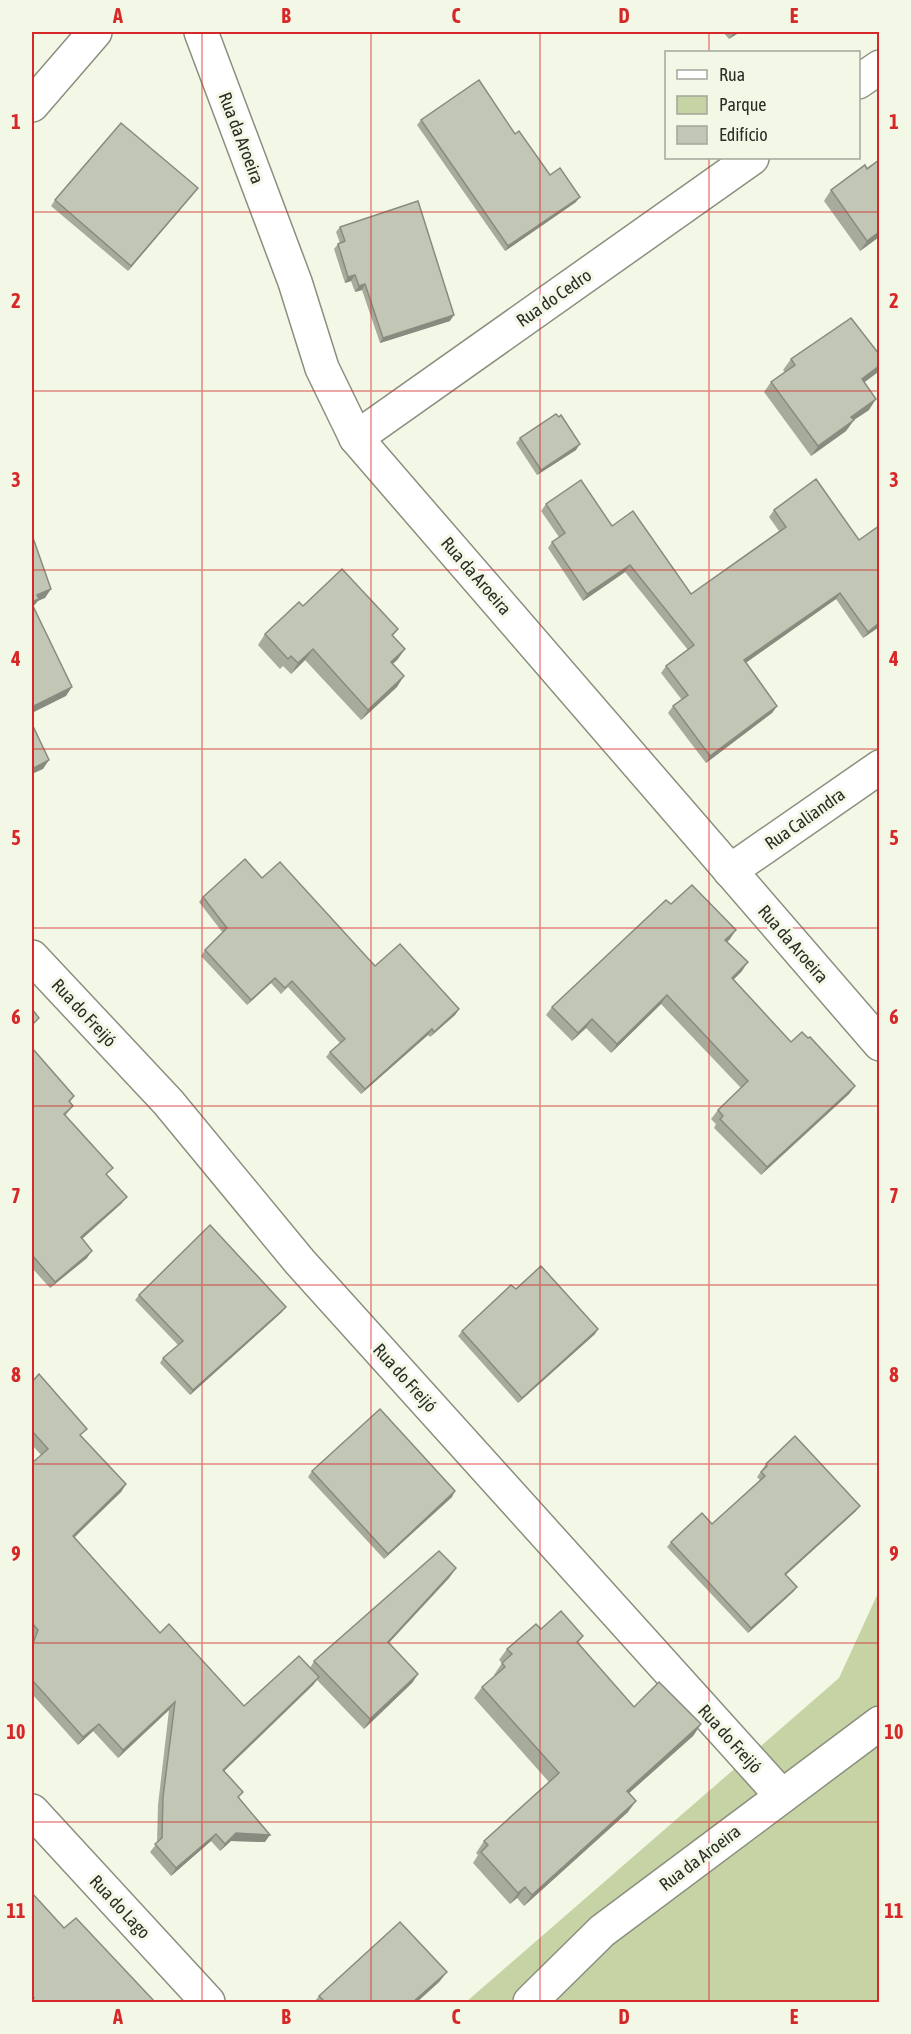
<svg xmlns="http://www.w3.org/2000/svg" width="911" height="2034" viewBox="0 0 911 2034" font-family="'Asap Condensed',sans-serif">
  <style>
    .green { fill: #c6d3a5 }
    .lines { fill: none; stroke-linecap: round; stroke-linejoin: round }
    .minor-casing { stroke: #8a8f7e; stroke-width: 36 }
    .minor { stroke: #fff; stroke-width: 33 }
    .wall { fill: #a7ab9c }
    .shaded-wall { fill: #888b7f }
    .building { fill: #c2c7b5; stroke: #888b7f; stroke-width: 1.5 }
    .grid { fill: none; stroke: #d62828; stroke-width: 1.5; stroke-opacity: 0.55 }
    .labels { text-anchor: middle; stroke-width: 6; stroke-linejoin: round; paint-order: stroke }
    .street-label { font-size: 18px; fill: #2b2d27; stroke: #f3f8e6 }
    .neatline { fill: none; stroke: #d62828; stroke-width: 2 }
    .grid-label { font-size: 20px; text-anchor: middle; font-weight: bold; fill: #d62828 }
  </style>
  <rect width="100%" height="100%" fill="#f3f8e6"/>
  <path class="green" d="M879 1591V2002H466L839 1678Z"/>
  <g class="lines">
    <defs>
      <g id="minor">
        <path d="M201 32 295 282 322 368 356 438 880 1044"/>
        <path d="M858 82 880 67"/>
        <path d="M32 105 95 32"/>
        <path d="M356 438 752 158"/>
        <path d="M730 871 880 767"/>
        <path d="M32 957 168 1102 300 1262 782 1796"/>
        <path d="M32 1811 208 2002"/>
        <path d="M530 2002 602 1931 880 1723"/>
      </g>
    </defs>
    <use href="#minor" class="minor-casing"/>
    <use href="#minor" class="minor"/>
  </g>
  <g class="wall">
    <path d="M723 32H740L729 39Z"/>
    <path d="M421 120 515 134 550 175 576 202 505 251 417 125Z"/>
    <path d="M879 160V237L860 251 824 201 831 190Z"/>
    <path d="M194 193 128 271 51 206 55 200Z"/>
    <path d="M340 227 450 321 380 343 362 290 355 292 351 281 345 283 334 249 338 244 340 243 336 232Z"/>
    <path d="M791 359 878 372 865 382 869 410 854 420 846 431 811 456 764 392 771 382 785 372 783 370Z"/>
    <path d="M520 438 576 450 537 475 516 443Z"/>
    <path d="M546 504 612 526 691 594 779 531 769 517 774 510 879 627 863 638 836 599 746 662 777 706 772 713 706 763 668 713 673 706 682 700 661 673 666 666 688 650 625 572 583 601 548 548 552 542 559 537 541 511Z"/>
    <path d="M303 606 398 629 393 636 398 659 393 664 397 687 361 720 305 660 291 674 283 666 280 669 258 645 265 634Z"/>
    <path d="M262 878 375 966 459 1009 455 1015 430 1037 428 1035 361 1094 326 1057 330 1052 340 1043 288 987 281 994 271 983 247 1005 201 956 205 950 223 933 199 902 203 897Z"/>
    <path d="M671 904 730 939 727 942 742 971 733 980 791 1042 808 1038 855 1086 849 1094 761 1175 714 1128 716 1124 711 1119 718 1110 741 1088 661 1004 611 1053 586 1028 572 1041 546 1015 552 1007Z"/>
    <path d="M32 1048 74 1096 70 1102 73 1106 65 1116 107 1176 122 1203 82 1239 87 1258 50 1288 32 1268Z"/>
    <path d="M516 1289 595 1334 518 1403 458 1336 462 1331Z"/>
    <path d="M139 1295 282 1312 190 1395 160 1363 163 1358 178 1345 135 1300Z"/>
    <path d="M32 1382 81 1437 126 1484 121 1492 74 1538 160 1633 244 1706 310 1668 314 1661 456 1568 449 1578 389 1643 418 1674 412 1683 364 1729 317 1680 313 1685 224 1771 265 1842 231 1841 220 1851 211 1841 171 1876 150 1852 157 1843 158 1805 169 1710 118 1758 93 1731 78 1745 32 1694V1640L33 1638 32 1636V1463L41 1455 32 1445Z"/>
    <path d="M766 1464 856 1511 786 1575 797 1587 793 1592 748 1633 667 1547 671 1542 712 1524 760 1480 757 1477Z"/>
    <path d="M312 1471 452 1497 384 1559 308 1477Z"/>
    <path d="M541 1629 583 1636 578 1643 634 1707 701 1724 693 1736 629 1793 628 1812 524 1906 517 1898 510 1904 473 1863 478 1855 476 1853 484 1841 549 1782 474 1698 482 1687 495 1676 494 1675 502 1663 499 1660 507 1649Z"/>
    <path d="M447 1972 439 1982 417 2002H314L319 1996Z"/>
  </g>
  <g class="shaded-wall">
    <path d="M736 32H740L729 39 733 34Z"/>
    <path d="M198 188 194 193 128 271 131 266Z"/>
    <path d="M580 197 576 202 505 251 508 246Z"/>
    <path d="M879 232V237L860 251 867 241Z"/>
    <path d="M355 275 351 281 345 283 348 277Z"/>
    <path d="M365 284 362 290 355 292 359 286Z"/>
    <path d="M454 315 450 321 380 343 383 338Z"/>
    <path d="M879 366V370L878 372 855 389 862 379Z"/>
    <path d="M876 399 869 410 843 427 851 417Z"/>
    <path d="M854 420 846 431 811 456 818 446Z"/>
    <path d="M580 444 576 450 537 475 541 470Z"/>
    <path d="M630 565 625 572 583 601 587 594Z"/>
    <path d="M51 589 45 598 38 601 32 608V602L37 595Z"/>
    <path d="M840 593 836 599 740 667 744 660Z"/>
    <path d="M879 623V627L863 638 868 632Z"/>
    <path d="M313 649 305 660 291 674 298 663Z"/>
    <path d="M405 649 398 659 383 672 391 662Z"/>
    <path d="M404 676 397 687 361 720 368 710Z"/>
    <path d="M72 687 66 696 32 713V707Z"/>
    <path d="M777 706 772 713 706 763 710 756Z"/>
    <path d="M49 760 43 769 32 774V769Z"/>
    <path d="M736 930 730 939 719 949 725 940Z"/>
    <path d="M748 962 742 971 726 987 732 978Z"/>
    <path d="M275 978 271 983 247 1005 251 1000Z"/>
    <path d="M667 995 661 1004 611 1053 617 1044Z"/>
    <path d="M459 1009 455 1015 430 1037 434 1032Z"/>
    <path d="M592 1019 586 1028 572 1041 578 1033Z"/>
    <path d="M432 1029 428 1035 361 1094 365 1089Z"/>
    <path d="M855 1086 849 1094 761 1175 767 1167Z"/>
    <path d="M127 1197 122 1203 76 1244 81 1237Z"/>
    <path d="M92 1251 87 1258 50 1288 55 1282Z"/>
    <path d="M286 1307 282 1312 190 1395 193 1390Z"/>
    <path d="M598 1329 595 1334 518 1403 522 1398Z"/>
    <path d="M126 1484 121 1492 67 1544 73 1536Z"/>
    <path d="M455 1491 452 1497 384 1559 388 1554Z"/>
    <path d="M860 1506 856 1511 781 1579 785 1574Z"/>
    <path d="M456 1568 449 1578 381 1651 388 1642Z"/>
    <path d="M797 1587 793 1592 748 1633 751 1628Z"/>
    <path d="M418 1674 412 1683 364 1729 370 1719Z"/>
    <path d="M319 1677 313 1685 218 1777 223 1770Z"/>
    <path d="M175 1702 169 1710 118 1758 123 1750Z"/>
    <path d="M99 1724 93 1731 78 1745 83 1737Z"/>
    <path d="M701 1724 693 1736 619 1802 627 1791Z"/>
    <path d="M636 1801 628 1812 524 1906 532 1895Z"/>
    <path d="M236 1833 270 1835 265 1842 231 1841 220 1851 225 1844Z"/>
    <path d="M216 1834 211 1841 171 1876 176 1868Z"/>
    <path d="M525 1887 517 1898 510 1904 518 1893Z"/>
    <path d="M447 1972 439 1982 417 2002H413Z"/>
  </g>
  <g class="building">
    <path d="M479 80 515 134 519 131 550 175 560 168 580 197 508 246 421 120Z"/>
    <path d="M121 123 198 188 131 266 55 200Z"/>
    <path d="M879 160V232L867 241 831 190 865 165 867 169Z"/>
    <path d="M418 201 454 315 383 338 365 284 359 286 355 275 348 277 338 244 345 241 340 227Z"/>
    <path d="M851 318 879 354V366L862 379 876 399 851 417 854 420 818 446 771 382 795 365 791 359Z"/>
    <path d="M556 414 559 417 561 415 580 444 541 470 520 438Z"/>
    <path d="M816 479 859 540 879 526V623L868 632 840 593 744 660 777 706 710 756 673 706 688 695 666 666 694 645 630 565 587 594 552 542 565 533 546 504 581 480 612 526 633 511 691 594 786 527 774 510Z"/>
    <path d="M32 535 51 589 37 595 39 599 32 602Z"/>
    <path d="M342 569 398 629 392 635 405 649 391 662 404 676 368 710 313 649 298 663 291 656 288 659 265 634 299 602 303 606Z"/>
    <path d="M32 604 72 687 32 707Z"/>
    <path d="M32 724 49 760 32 769Z"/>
    <path d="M245 859 262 878 280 862 375 966 400 944 459 1009 434 1032 432 1029 365 1089 330 1052 345 1039 292 981 285 988 275 978 251 1000 205 950 227 928 203 897Z"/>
    <path d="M692 885 736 930 725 940 748 962 732 978 791 1042 802 1032 808 1038 810 1037 855 1086 767 1167 720 1119 723 1116 718 1110 748 1081 667 995 617 1044 592 1019 578 1033 552 1007 666 900 671 904Z"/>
    <path d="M32 1009 39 1018 32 1025Z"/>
    <path d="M32 1048 74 1096 69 1101 73 1106 64 1114 113 1168 106 1174 127 1197 81 1237 92 1251 55 1282 32 1255Z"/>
    <path d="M210 1225 286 1307 193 1390 163 1358 183 1341 139 1295Z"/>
    <path d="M541 1266 598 1329 522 1398 462 1331 511 1285 516 1289Z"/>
    <path d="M39 1374 87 1429 80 1435 126 1484 73 1536 160 1633 169 1624 244 1706 299 1656 319 1677 223 1770 243 1792 238 1797 270 1835 236 1833 225 1844 216 1834 176 1868 155 1844 162 1838 163 1797 175 1702 123 1750 99 1724 83 1737 32 1680V1646L38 1630 32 1623V1463L48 1449 32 1431V1382Z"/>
    <path d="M380 1409 455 1491 388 1554 312 1471Z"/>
    <path d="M795 1436 860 1506 785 1574 797 1587 751 1628 671 1542 702 1513 712 1524 765 1476 761 1472 767 1466 766 1464Z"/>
    <path d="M439 1551 456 1568 388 1642 418 1674 370 1719 314 1661Z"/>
    <path d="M561 1611 583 1636 577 1642 634 1707 659 1682 701 1724 627 1791 636 1801 532 1895 525 1887 518 1893 481 1852 488 1845 484 1841 559 1773 482 1687 505 1667 502 1663 512 1654 507 1649 536 1624 541 1629Z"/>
    <path d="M32 1893 64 1928 76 1918 155 2002H32V2000L34 1998 32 1996Z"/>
    <path d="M400 1922 447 1972 413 2002H325L319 1996Z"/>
  </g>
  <path class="grid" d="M202 32V2002M371 32V2002M540 32V2002M709 32V52M709 158V2002M32 212H880M32 391H880M32 570H880M32 749H880M32 928H880M32 1106H880M32 1285H880M32 1464H880M32 1643H880M32 1822H880"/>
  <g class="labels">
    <g class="street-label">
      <text transform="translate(241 138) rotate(69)" y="6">Rua da Aroeira</text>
      <text transform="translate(554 298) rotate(-35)" y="6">Rua do Cedro</text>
      <text transform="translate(476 576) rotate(49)" y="6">Rua da Aroeira</text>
      <text transform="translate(805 819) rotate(-35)" y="6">Rua Caliandra</text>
      <text transform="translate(793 944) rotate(49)" y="6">Rua da Aroeira</text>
      <text transform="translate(84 1013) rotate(47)" y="6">Rua do Freijó</text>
      <text transform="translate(405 1378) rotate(48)" y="6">Rua do Freijó</text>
      <text transform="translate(730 1739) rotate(48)" y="6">Rua do Freijó</text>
      <text transform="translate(700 1858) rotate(-37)" y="6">Rua da Aroeira</text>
      <text transform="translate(120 1907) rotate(47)" y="6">Rua do Lago</text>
    </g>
  </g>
  <rect width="911" height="2034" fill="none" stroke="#f3f8e6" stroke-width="66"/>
  <rect x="665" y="51" width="195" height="108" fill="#f3f8e6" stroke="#a3a79a" stroke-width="1.5"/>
  <rect x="677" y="70" width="30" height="9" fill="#ffffff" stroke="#a3a79a" stroke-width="1.5"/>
  <text x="719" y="81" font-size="18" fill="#2b2d27">Rua</text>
  <rect x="677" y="96" width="30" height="18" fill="#c6d3a5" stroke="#a3a79a" stroke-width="1.5"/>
  <text x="719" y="111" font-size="18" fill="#2b2d27">Parque</text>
  <rect x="677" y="126" width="30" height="18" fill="#c2c7b5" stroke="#a3a79a" stroke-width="1.5"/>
  <text x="719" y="141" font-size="18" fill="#2b2d27">Edifício</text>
  <rect x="33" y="33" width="845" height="1968" class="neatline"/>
  <g class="grid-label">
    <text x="118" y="23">A</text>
    <text x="286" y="23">B</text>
    <text x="456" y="23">C</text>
    <text x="624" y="23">D</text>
    <text x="794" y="23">E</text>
    <text x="16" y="129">1</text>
    <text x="894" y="129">1</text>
    <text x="16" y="308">2</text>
    <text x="894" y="308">2</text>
    <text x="16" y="487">3</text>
    <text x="894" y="487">3</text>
    <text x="16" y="666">4</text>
    <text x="894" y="666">4</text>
    <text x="16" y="845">5</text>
    <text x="894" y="845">5</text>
    <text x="16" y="1024">6</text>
    <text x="894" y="1024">6</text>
    <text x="16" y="1203">7</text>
    <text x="894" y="1203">7</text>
    <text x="16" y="1382">8</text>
    <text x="894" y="1382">8</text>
    <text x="16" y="1561">9</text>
    <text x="894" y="1561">9</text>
    <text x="16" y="1739">10</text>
    <text x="894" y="1739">10</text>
    <text x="16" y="1918">11</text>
    <text x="894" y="1918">11</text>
    <text x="118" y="2024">A</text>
    <text x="286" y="2024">B</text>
    <text x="456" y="2024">C</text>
    <text x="624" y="2024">D</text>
    <text x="794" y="2024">E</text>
  </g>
</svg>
